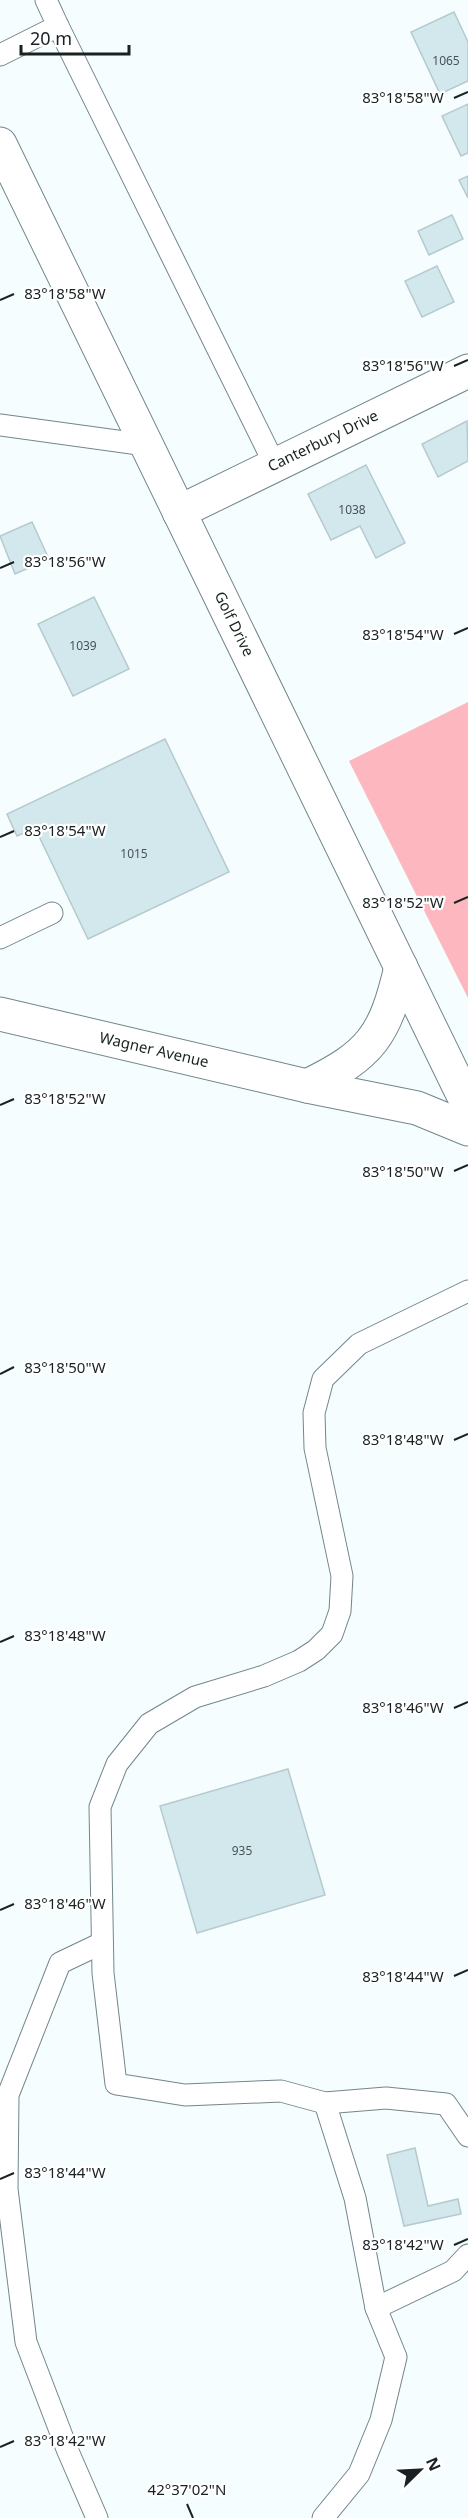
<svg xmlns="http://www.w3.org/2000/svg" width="468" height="2518" viewBox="0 0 468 2518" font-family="'Noto Sans',sans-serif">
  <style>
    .green { fill: #fdb7be }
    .building { fill: #d3e8ed; stroke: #b5cace; stroke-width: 1.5 }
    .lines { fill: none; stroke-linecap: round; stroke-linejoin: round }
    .service-casing { stroke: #73868b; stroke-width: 23 }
    .minor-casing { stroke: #73868b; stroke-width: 35 }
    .service { stroke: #fff; stroke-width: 21 }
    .minor { stroke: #fff; stroke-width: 33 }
    .ticks { fill: none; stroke: #192122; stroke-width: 2 }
    .labels { text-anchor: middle; stroke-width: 4.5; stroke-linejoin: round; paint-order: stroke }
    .number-label { font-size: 12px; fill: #485355 }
    .street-label { font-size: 15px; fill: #192122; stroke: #fff }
    .ticks-label { font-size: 15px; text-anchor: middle; fill: #192122; stroke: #fff; stroke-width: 4.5; stroke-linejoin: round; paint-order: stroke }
  </style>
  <rect width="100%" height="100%" fill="#f5fdff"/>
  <path class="green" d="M468 702V998L349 761Z"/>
  <g class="building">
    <path d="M454 12 468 42V81L440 94 411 32Z"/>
    <path d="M468 104V153L461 156 442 116Z"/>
    <path d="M468 176V198L459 180Z"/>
    <path d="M452 215 463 239 429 255 418 231Z"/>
    <path d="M437 266 454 302 422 317 405 281Z"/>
    <path d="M467 421 468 461 438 477 422 444Z"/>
    <path d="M366 465 405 543 376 558 360 526 331 540 308 494Z"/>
    <path d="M32 522 49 559 15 574 0 536Z"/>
    <path d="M94 597 129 669 73 696 38 624Z"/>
    <path d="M165 739 229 872 88 939 35 828 17 836 7 814Z"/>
    <path d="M288 1769 325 1895 197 1933 160 1806Z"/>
    <path d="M415 2148 428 2206 458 2199 461 2214 404 2226 387 2155Z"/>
  </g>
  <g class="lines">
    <defs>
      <g id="service">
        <path d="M58 26 275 465"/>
        <path d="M0 55 58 26 46 0"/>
        <path d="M0 425 146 445"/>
        <path d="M0 938 52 913"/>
        <path d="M325 2103 386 2098 446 2104 468 2136"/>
        <path d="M376 2308 453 2271 468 2255"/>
        <path d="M97 2518 67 2449 26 2342 7 2189 8 2095 60 1963 102 1943"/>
        <path d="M323 2518 359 2474 381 2420 396 2357 376 2308 355 2198 325 2103 281 2091 185 2095 116 2084 103 1973 100 1807 117 1764 149 1724 195 1697 264 1676 299 1661 316 1650 332 1634 340 1611 342 1576 315 1448 314 1413 323 1379 359 1344 468 1291"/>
      </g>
      <g id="minor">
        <path d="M0 144 468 1105"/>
        <path d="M179 512 468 371"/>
        <path d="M0 1014 307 1086 417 1108 468 1129"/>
        <path d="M307 1086C371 1055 385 1036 401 967"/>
      </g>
    </defs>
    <use href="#service" class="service-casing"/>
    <use href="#minor" class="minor-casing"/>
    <use href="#service" class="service"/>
    <use href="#minor" class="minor"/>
  </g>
  <path class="ticks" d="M454 98 468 92M0 300 14 294M454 366 468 360M0 568 14 562M454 634 468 628M0 837 14 831M454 903 468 897M0 1105 14 1099M454 1171 468 1165M0 1374 14 1367M454 1440 468 1434M0 1642 14 1636M454 1708 468 1702M0 1910 14 1904M454 1976 468 1970M0 2179 14 2173M454 2245 468 2239M0 2447 14 2441M187 2504 193 2518"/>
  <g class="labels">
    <g class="number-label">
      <text x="446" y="65">1065</text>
      <text x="352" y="514">1038</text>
      <text x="83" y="650">1039</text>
      <text x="134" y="858">1015</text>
      <text x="242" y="1855">935</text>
    </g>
    <g class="street-label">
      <text transform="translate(323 441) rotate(-26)" y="5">Canterbury Drive</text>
      <text transform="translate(234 624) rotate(64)" y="5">Golf Drive</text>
      <text transform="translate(154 1050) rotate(13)" y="5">Wagner Avenue</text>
    </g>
  </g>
  <g class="ticks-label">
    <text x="403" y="103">83°18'58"W</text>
    <text x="65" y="299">83°18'58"W</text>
    <text x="403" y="371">83°18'56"W</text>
    <text x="65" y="567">83°18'56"W</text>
    <text x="403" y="640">83°18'54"W</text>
    <text x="65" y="836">83°18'54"W</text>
    <text x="403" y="908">83°18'52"W</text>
    <text x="65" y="1104">83°18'52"W</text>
    <text x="403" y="1177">83°18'50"W</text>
    <text x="65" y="1373">83°18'50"W</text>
    <text x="403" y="1445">83°18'48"W</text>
    <text x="65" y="1641">83°18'48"W</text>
    <text x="403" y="1713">83°18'46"W</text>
    <text x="65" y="1909">83°18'46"W</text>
    <text x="403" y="1982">83°18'44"W</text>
    <text x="65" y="2178">83°18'44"W</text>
    <text x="403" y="2250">83°18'42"W</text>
    <text x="65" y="2446">83°18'42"W</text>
    <text x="187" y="2495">42°37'02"N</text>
  </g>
  <g transform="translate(420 2470) rotate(66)" stroke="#ffffff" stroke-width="4.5" paint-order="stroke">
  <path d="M0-4.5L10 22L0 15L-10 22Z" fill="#192122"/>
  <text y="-9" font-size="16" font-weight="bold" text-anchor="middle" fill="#192122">N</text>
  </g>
  <path d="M21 45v9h108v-9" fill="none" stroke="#192122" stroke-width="3"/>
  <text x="30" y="45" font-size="18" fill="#192122" stroke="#ffffff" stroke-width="4.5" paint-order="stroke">20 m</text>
</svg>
